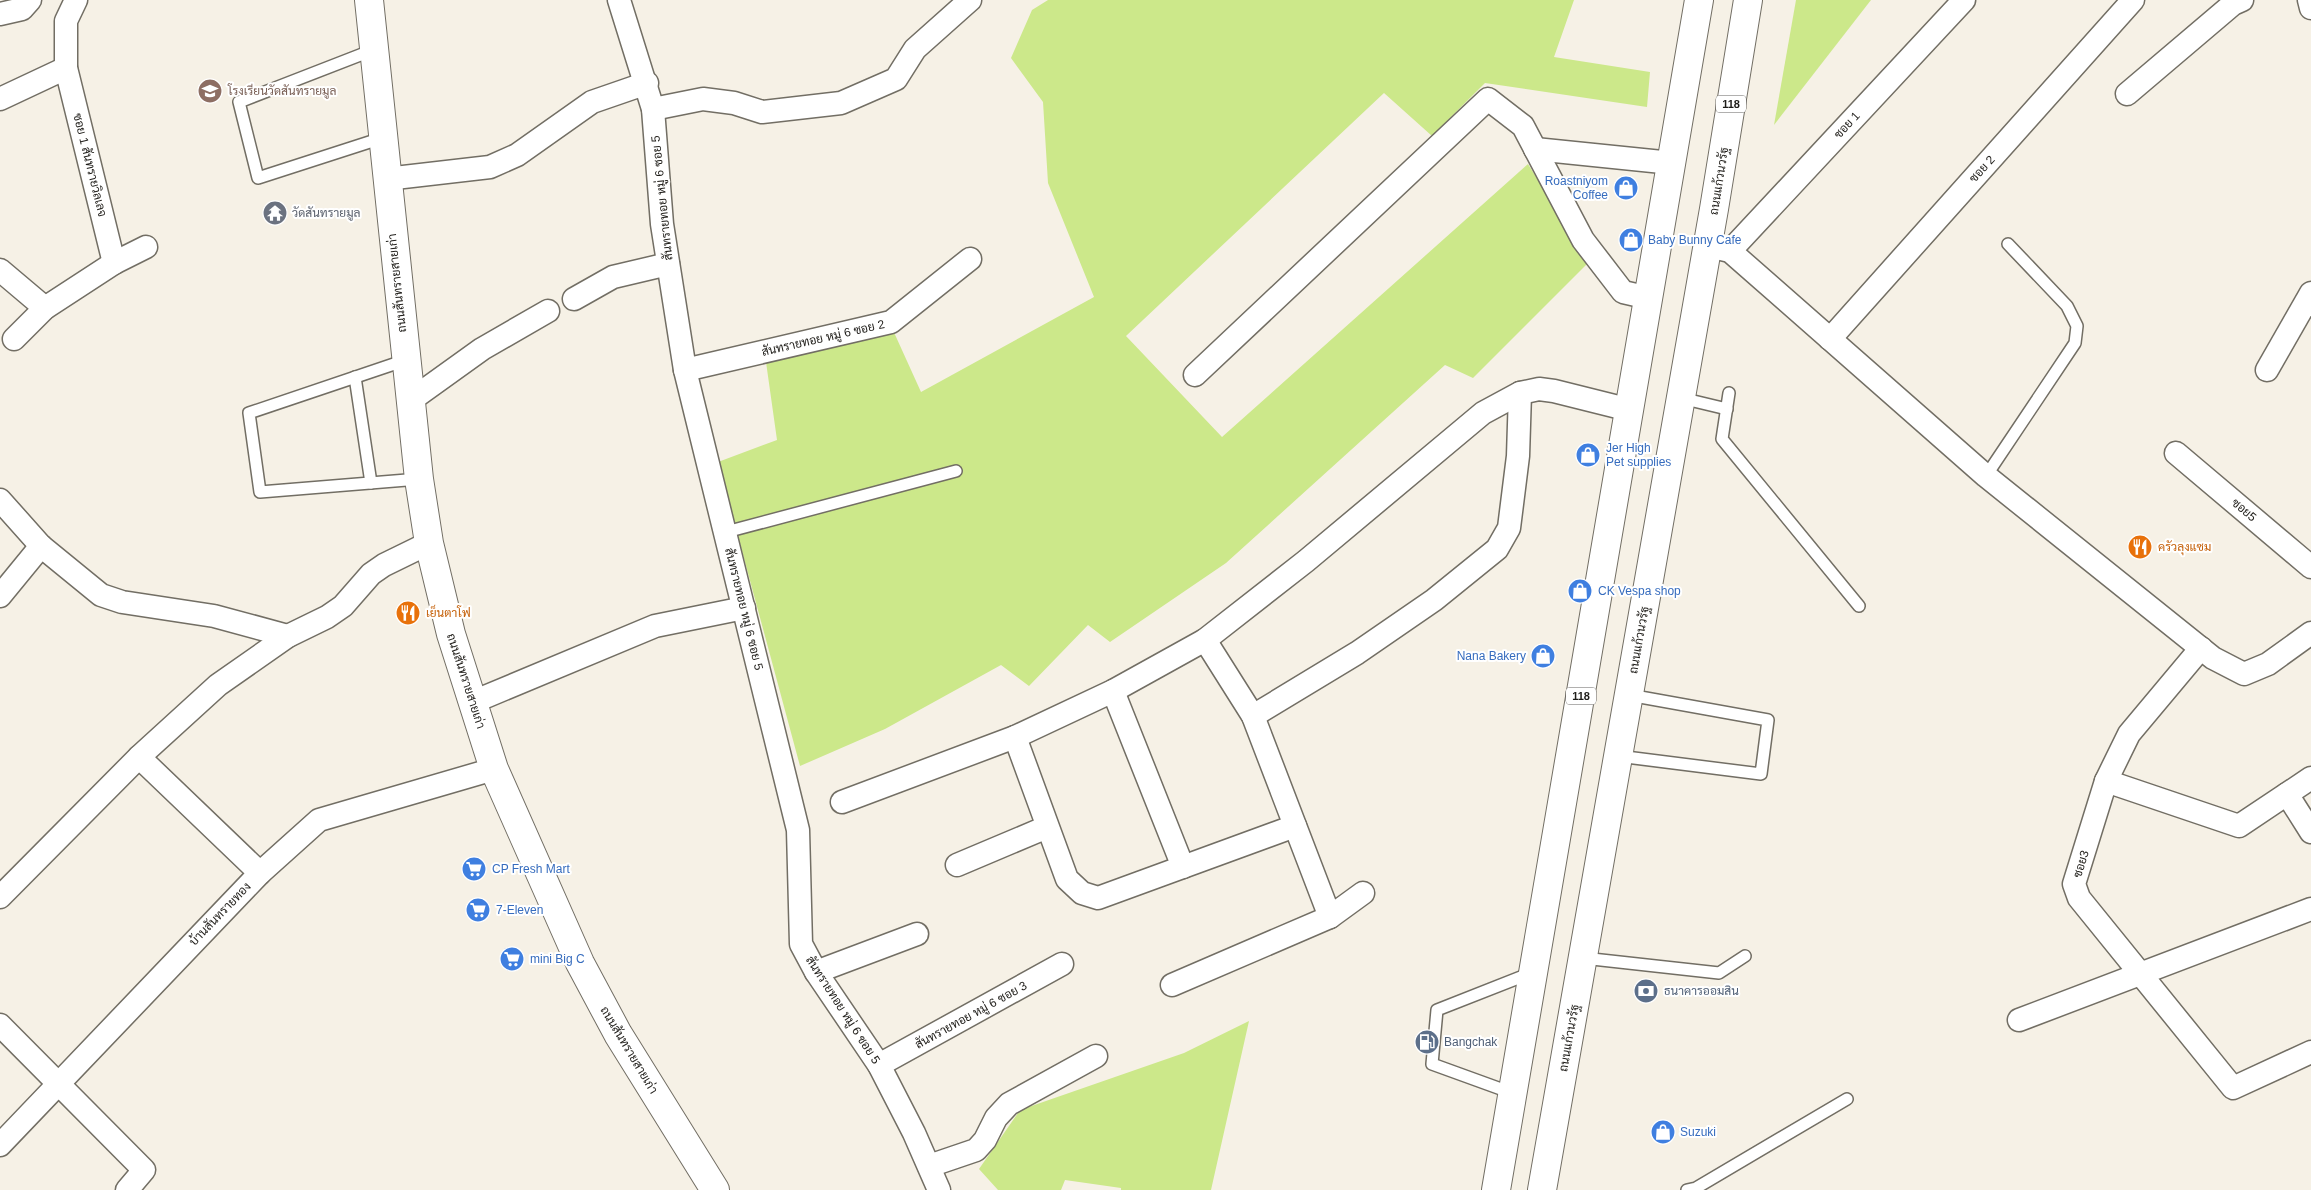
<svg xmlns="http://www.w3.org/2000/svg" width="2311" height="1190" viewBox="0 0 2311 1190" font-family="Arial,Sarabun,sans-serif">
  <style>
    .green { fill: #cce88a }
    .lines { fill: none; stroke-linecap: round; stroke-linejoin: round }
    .service-casing { stroke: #726e64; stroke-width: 14 }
    .minor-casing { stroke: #726e64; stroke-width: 25 }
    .secondary-casing { stroke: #726e64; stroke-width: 30 }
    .primary-casing { stroke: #726e64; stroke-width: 30 }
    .service { stroke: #fff; stroke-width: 11 }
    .minor { stroke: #fff; stroke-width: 22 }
    .secondary { stroke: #fff; stroke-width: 28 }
    .primary { stroke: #fff; stroke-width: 28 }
    .labels { text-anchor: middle; stroke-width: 4; stroke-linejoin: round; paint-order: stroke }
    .shield { fill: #fff; stroke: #62615e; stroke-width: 1 }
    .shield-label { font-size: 11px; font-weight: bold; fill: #1f1d19 }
    .education-label { font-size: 12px; fill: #785e54; stroke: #fff; text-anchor: start }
    .street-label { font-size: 12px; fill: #1f1d19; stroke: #fff }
    .shop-label { font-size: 12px; fill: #366cbe; stroke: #fff; text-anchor: start }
    .worship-label { font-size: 12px; fill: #5b616d; stroke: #fff; text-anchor: start }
    .food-label { font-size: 12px; fill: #c56008; stroke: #fff; text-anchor: start }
    .service-label { font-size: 12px; fill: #4e5e75; stroke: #fff; text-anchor: start }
  </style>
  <rect width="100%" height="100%" fill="#f6f1e6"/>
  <g class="green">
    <path d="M1048 0H1574L1554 57 1650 72 1647 107 1485 83 1432 136 1384 93 1126 336 1222 437 1528 164 1589 262 1473 378 1445 365 1226 563 1110 642 1088 625 1029 686 1001 665 885 729 800 766 718 462 777 440 766 362 892 328 921 392 1094 297 1048 183 1043 102 1011 58 1032 10Z"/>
    <path d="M1796 0H1871L1774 125Z"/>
    <path d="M1249 1021 1211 1190H1121V1188L1065 1180 1061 1190H998L979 1169 1020 1110 1184 1053Z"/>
  </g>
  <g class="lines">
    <defs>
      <g id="service">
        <path d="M373 50 239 102 258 178 382 138"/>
        <path d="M406 360 249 413 260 492 419 479"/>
        <path d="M355 377 371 483"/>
        <path d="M1729 393 1722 439 1859 606"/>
        <path d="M1681 398 1727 409"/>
        <path d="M1986 476 2075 343 2077 326 2067 306 2008 244"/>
        <path d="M726 532 956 471"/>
        <path d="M1618 756 1761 774 1768 720 1629 695"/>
        <path d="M1583 958 1719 973 1745 956"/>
        <path d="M1512 1093 1432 1064 1437 1010 1531 973"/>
        <path d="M1687 1190 1696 1188 1847 1099"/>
      </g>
      <g id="minor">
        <path d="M76 0 66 21V68L114 263"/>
        <path d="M619 0 653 109 662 224 685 370 798 830 801 944 816 972 879 1065 914 1133 939 1190"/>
        <path d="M2309 0 2311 8"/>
        <path d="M0 14 22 9 30 0"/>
        <path d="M2127 94 2233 4 2242 0"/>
        <path d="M0 99 66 68"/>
        <path d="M653 109 703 99 734 103 762 112 841 103 896 79 915 49 970 0"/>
        <path d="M1535 149 1672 163"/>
        <path d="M386 179 490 167 517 155 592 102 647 83"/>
        <path d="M1708 246 1730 251 1986 476 2213 658 2244 674 2268 664 2311 633"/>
        <path d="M1730 251 1964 0"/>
        <path d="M0 270 45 308"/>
        <path d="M574 299 613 277 668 264"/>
        <path d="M14 339 45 308 114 263 146 247"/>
        <path d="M1830 339 2133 0"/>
        <path d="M685 370 891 322 970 259"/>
        <path d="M2267 370 2311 293"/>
        <path d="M1195 375 1488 99 1523 126 1583 240 1623 292 1649 298"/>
        <path d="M411 400 482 349 548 311"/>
        <path d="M2176 453 2311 567"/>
        <path d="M0 500 41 546 101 595 122 602 214 616 288 636"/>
        <path d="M0 596 41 546"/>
        <path d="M1205 640 1253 716 1330 917"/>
        <path d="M2201 648 2129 734 2106 781 2074 884 2079 898 2233 1088 2311 1052"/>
        <path d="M1113 691 1183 867"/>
        <path d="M473 702 655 626 744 608"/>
        <path d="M1253 716 1357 653 1434 600 1497 549 1509 528 1518 456 1520 393"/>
        <path d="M1015 737 1067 879 1082 893 1098 898 1295 826"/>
        <path d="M139 757 260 873"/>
        <path d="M2106 781 2239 826 2311 778"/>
        <path d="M2287 794 2311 832"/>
        <path d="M842 802 1015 737 1113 691 1205 640 1306 561 1483 413 1520 393 1539 389 1554 391 1630 410"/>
        <path d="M957 865 1047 827"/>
        <path d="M0 897 139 757 218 685 288 636 327 617 343 606 371 574 384 565 429 543"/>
        <path d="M816 972 917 934"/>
        <path d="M1172 985 1330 917 1363 893"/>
        <path d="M2019 1020 2311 909"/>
        <path d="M0 1025 144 1170 127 1190"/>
        <path d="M879 1065 1062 964"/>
        <path d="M0 1145 260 873 319 820 494 769"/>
        <path d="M929 1166 976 1150 985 1140 996 1118 1009 1104 1096 1056"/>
      </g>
      <path id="secondary" d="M369 0 419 479 429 543 451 634 494 769 580 963 618 1034 715 1190"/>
      <g id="primary">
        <path d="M1496 1190 1699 0"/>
        <path d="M1542 1190 1714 209 1748 0"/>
      </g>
    </defs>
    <use href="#service" class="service-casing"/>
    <use href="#minor" class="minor-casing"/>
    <use href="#secondary" class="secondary-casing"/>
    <use href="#primary" class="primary-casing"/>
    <use href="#service" class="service"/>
    <use href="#minor" class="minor"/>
    <use href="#secondary" class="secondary"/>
    <use href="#primary" class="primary"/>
  </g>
  <defs>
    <symbol id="school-disc" viewBox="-11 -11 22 22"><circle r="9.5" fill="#8d6e63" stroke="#fff"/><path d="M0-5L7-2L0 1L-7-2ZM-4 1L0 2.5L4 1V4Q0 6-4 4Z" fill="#fff"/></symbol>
    <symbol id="shop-disc" viewBox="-11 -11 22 22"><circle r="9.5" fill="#3f7fe0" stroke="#fff"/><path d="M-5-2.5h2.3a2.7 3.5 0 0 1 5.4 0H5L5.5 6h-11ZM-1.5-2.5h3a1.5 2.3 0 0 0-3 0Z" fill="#fff"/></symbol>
    <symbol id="temple-disc" viewBox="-11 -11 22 22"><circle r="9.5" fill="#6b7280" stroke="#fff"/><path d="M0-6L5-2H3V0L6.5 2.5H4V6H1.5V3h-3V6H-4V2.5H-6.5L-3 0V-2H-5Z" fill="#fff"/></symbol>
    <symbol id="restaurant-disc" viewBox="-11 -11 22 22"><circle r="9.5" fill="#e8710a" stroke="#fff"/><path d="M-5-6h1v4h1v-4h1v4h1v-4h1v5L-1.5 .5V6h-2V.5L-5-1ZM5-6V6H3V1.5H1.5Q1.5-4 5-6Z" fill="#fff"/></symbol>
    <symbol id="supermarket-disc" viewBox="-11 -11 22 22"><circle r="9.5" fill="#3f7fe0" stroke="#fff"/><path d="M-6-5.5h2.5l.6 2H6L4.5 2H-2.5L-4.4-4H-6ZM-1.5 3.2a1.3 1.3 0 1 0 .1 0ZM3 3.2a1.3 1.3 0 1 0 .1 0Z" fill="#fff"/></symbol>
    <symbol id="bank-disc" viewBox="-11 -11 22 22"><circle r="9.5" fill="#5c6f8a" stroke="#fff"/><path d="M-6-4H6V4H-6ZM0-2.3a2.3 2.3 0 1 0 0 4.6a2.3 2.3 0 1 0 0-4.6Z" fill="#fff"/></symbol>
    <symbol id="fuel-disc" viewBox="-11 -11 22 22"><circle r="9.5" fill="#5c6f8a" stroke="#fff"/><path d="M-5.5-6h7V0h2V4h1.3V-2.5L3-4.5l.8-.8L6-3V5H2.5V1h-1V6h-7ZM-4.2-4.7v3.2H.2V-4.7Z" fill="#fff"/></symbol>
  </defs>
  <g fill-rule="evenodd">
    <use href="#school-disc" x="196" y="77" width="28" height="28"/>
    <use href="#shop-disc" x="1612" y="174" width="28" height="28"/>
    <use href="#temple-disc" x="261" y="199" width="28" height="28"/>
    <use href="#shop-disc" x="1617" y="226" width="28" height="28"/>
    <use href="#shop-disc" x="1574" y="441" width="28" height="28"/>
    <use href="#restaurant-disc" x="2126" y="533" width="28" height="28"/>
    <use href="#shop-disc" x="1566" y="577" width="28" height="28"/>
    <use href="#restaurant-disc" x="394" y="599" width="28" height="28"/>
    <use href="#shop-disc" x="1529" y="642" width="28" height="28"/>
    <use href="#supermarket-disc" x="460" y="855" width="28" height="28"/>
    <use href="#supermarket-disc" x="464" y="896" width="28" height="28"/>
    <use href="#supermarket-disc" x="498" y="945" width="28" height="28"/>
    <use href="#bank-disc" x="1632" y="977" width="28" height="28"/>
    <use href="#fuel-disc" x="1413" y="1028" width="28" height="28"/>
    <use href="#shop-disc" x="1649" y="1118" width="28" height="28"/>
  </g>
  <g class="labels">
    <g class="shield">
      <rect x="1716" y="95.5" width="30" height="17" rx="4"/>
      <rect x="1566" y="687.5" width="30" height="17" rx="4"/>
    </g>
    <g class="shield-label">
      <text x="1731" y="108">118</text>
      <text x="1581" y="700">118</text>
    </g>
    <g class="education-label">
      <text x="228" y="95">โรงเรียนวัดสันทรายมูล</text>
    </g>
    <g class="street-label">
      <text transform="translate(1847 125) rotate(-47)" y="4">ซอย 1</text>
      <text transform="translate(90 165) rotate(76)" y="4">ซอย 1 สันทรายวิลเลจ</text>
      <text transform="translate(1982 169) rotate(-48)" y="4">ซอย 2</text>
      <text transform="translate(1719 181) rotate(-81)" y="4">ถนนแก้วนวรัฐ</text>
      <text transform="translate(662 198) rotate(-96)" y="4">สันทรายทอย หมู่ 6 ซอย 5</text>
      <text transform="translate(397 283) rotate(-96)" y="4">ถนนสันทรายสายเก่า</text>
      <text transform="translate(823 338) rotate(-13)" y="4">สันทรายทอย หมู่ 6 ซอย 2</text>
      <text transform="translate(2244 510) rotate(40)" y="4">ซอย5</text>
      <text transform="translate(744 609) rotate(76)" y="4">สันทรายทอย หมู่ 6 ซอย 5</text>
      <text transform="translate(1639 640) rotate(-80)" y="4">ถนนแก้วนวรัฐ</text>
      <text transform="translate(466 681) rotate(72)" y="4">ถนนสันทรายสายเก่า</text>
      <text transform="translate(2081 864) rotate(-73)" y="4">ซอย3</text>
      <text transform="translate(220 914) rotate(-46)" y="4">บ้านสันทรายทอง</text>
      <text transform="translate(843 1010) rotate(57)" y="4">สันทรายทอย หมู่ 6 ซอย 5</text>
      <text transform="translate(971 1015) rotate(-29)" y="4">สันทรายทอย หมู่ 6 ซอย 3</text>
      <text transform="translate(1569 1038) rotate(-80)" y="4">ถนนแก้วนวรัฐ</text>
      <text transform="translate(629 1050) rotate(59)" y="4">ถนนสันทรายสายเก่า</text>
    </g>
    <g class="shop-label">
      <text x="1608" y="185" text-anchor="end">Roastniyom<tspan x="1608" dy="14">Coffee</tspan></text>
      <text x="1648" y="244">Baby Bunny Cafe</text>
      <text x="1606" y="452">Jer High<tspan x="1606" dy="14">Pet supplies</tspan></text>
      <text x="1598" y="595">CK Vespa shop</text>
      <text x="1526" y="660" text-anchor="end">Nana Bakery</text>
      <text x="492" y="873">CP Fresh Mart</text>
      <text x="496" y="914">7-Eleven</text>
      <text x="530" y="963">mini Big C</text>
      <text x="1680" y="1136">Suzuki</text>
    </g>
    <g class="worship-label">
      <text x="292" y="217">วัดสันทรายมูล</text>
    </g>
    <g class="food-label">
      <text x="2158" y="551">ครัวลุงแซม</text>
      <text x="426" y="617">เย็นตาโฟ</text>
    </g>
    <g class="service-label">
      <text x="1664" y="995">ธนาคารออมสิน</text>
      <text x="1444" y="1046">Bangchak</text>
    </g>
  </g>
</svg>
